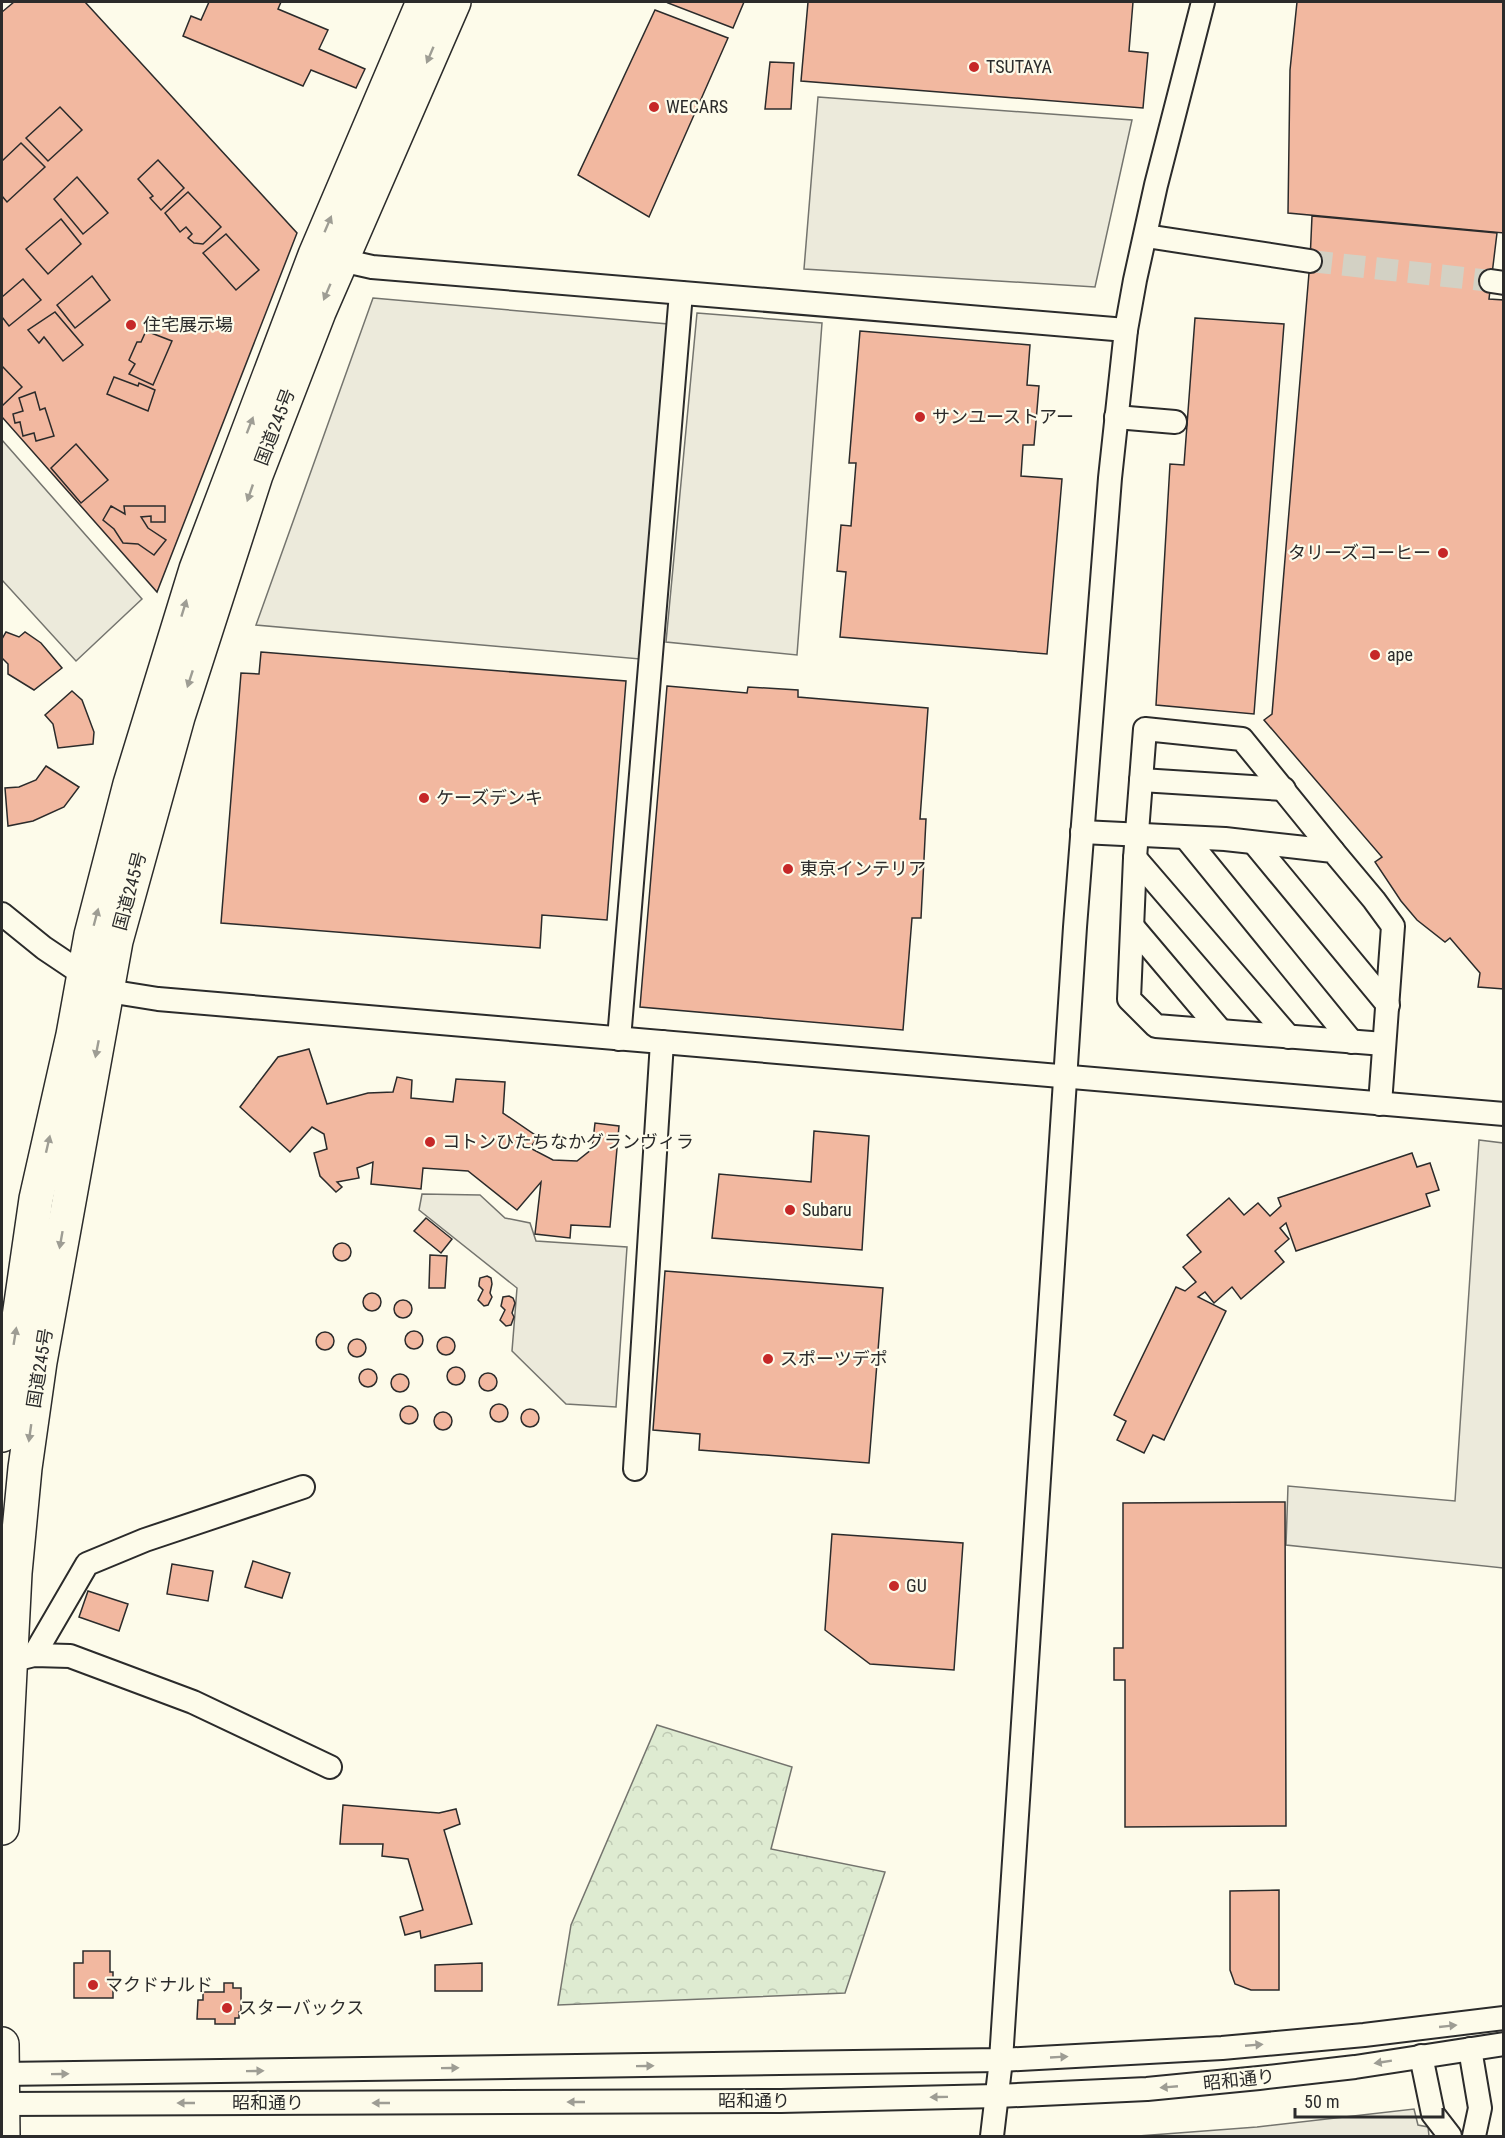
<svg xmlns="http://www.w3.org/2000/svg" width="1505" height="2138" viewBox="0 0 1505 2138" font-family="'Roboto Condensed','Noto Sans JP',sans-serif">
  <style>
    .forest { fill: url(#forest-crowns); stroke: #74746e; stroke-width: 1.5 }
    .parking { fill: #eceadb; stroke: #74746e; stroke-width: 1.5 }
    .building { fill: #f2b8a0; stroke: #2b2b2b; stroke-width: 1.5 }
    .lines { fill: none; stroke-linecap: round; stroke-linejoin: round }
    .minor-tunnel { stroke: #d3d1c4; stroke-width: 22; stroke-dasharray: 22 11; stroke-linecap: butt }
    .minor-casing { stroke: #2b2b2b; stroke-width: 26 }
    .highway-casing { stroke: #2b2b2b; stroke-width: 36 }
    .minor { stroke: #fdfbea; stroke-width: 22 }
    .highway { stroke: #fdfbea; stroke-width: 33 }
    .oneway { fill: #9e9d94 }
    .poi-dot { fill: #c62828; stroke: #fdfbea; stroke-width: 2 }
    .labels { text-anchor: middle; stroke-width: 4.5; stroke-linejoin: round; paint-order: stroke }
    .poi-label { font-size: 18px; fill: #2b2b2b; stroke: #fdfbea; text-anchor: start }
    .street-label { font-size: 18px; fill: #2b2b2b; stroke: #fdfbea }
  </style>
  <defs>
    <pattern id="forest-crowns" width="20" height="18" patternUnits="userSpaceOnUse" patternTransform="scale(1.5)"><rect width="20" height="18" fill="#deebd1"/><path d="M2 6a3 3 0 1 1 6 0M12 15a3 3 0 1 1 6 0" fill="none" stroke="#bfcab4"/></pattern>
  </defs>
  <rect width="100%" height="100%" fill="#fdfbea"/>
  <path class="forest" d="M657 1725 792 1767 771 1849 885 1872 845 1993 558 2005 571 1925Z"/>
  <g class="parking">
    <path d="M818 97 1132 120 1095 287 804 269Z"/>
    <path d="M373 298 668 324 640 659 256 625Z"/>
    <path d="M697 313 822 323 797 655 666 642Z"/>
    <path d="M2 440 142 599 76 661 2 580Z"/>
    <path d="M1479 1140 1503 1143V1568L1286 1545 1288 1486 1455 1501Z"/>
    <path d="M422 1194 480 1195 505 1218 530 1223 536 1241 627 1247 616 1407 566 1404 512 1351 517 1288 419 1210Z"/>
    <path d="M1414 2109 1418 2125 1428 2127 1429 2136H1138L1257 2127Z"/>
  </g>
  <g class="building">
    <path d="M14 2H85L297 233 157 592 2 417V12Z"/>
    <path d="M209 2H281L278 9 328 30 319 49 365 69 356 88 311 70 303 86 183 36 191 16 201 20Z"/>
    <path d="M669 2H744L733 28 668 3Z"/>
    <path d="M808 2H1133L1129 51 1148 53 1143 108 801 81Z"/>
    <path d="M1297 2H1504V233L1288 213 1290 70Z"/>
    <path d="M655 10 728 38 649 217 578 175Z"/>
    <path d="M770 62 794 63 791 109H765Z"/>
    <path d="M60 107 82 130 48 161 26 138Z"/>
    <path d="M21 143 45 167 7 202 2 196V161Z"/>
    <path d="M158 160 184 188 161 210 150 198 153 196 138 179Z"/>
    <path d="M77 177 108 213 83 234 54 199Z"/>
    <path d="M188 192 221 227 203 244 194 243 188 238 192 234 186 227 180 232 165 213Z"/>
    <path d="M1312 216 1497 233 1489 299 1504 300V989L1478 987 1480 973 1450 938 1445 942 1417 920 1401 901 1375 862 1382 857 1264 720 1272 714 1310 261Z"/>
    <path d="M61 219 81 244 48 274 26 249Z"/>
    <path d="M226 234 259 270 236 290 203 253Z"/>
    <path d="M92 276 110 300 75 328 57 305Z"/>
    <path d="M23 279 41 300 9 326 2 317V297Z"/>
    <path d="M55 312 83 345 63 361 44 337 39 343 28 330Z"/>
    <path d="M1195 318 1284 324 1254 714 1156 705 1170 464 1184 465Z"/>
    <path d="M146 331 172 341 153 385 129 374 135 364 129 360 137 342H141Z"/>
    <path d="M860 331 1030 345 1027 385 1039 386 1034 445H1023L1021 476 1062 479 1047 654 840 637 846 572 837 571 841 525 851 526 856 463H849Z"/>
    <path d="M2 366 22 387 2 406Z"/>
    <path d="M114 377 138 386 139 383 155 390 148 411 107 394Z"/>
    <path d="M35 392 40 410 45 408 54 436 36 441 34 433 23 436 20 422 15 423 13 414 23 411 19 398Z"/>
    <path d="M76 444 108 480 81 503 51 468Z"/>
    <path d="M111 506 125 514 124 506H165V522H151V516L141 517 148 528 166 540 154 555 138 544 123 543 114 529 103 520Z"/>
    <path d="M6 632 19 637 25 632 41 643 62 668 34 690 8 674V664L2 658V639Z"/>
    <path d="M261 652 626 681 607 920 542 915 540 948 221 923 241 673 259 674Z"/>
    <path d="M667 686 747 693 748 687 798 690V697L928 708 920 819H926L921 918H912L903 1030 640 1007Z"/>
    <path d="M72 691 82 700 94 732 93 744 58 748 53 724 45 715Z"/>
    <path d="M46 766 79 787 64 807 33 821 8 826 5 788 19 787 36 780Z"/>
    <path d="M309 1049 327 1104 368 1093 393 1092 397 1077 412 1080 411 1098 453 1102 456 1079 505 1082 503 1113 538 1137 530 1148 553 1160 577 1161 592 1149 595 1123 619 1126 610 1227 571 1225 570 1238 535 1234 541 1182 517 1210 468 1171 423 1168 421 1189 371 1184 373 1162 357 1168 359 1178 337 1182 342 1187 336 1192 320 1176 314 1153 327 1149 324 1134 312 1127 290 1152 240 1107 278 1057Z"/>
    <path d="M814 1131 869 1136 862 1250 712 1238 719 1174 811 1182Z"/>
    <path d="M1412 1153 1417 1167 1430 1163 1439 1190 1426 1194 1430 1206 1296 1251 1286 1223 1280 1228 1289 1239 1275 1251 1284 1262 1241 1299 1232 1287 1214 1303 1205 1292 1198 1297 1226 1311 1164 1440 1153 1435 1144 1453 1117 1440 1126 1421 1114 1415 1176 1287 1185 1291 1196 1282 1183 1267 1201 1252 1187 1235 1229 1198 1244 1215 1258 1203 1270 1216 1281 1206 1278 1198Z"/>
    <path d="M426 1218 452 1239 441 1253 414 1231Z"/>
    <circle cx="342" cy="1252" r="9"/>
    <path d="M430 1255 447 1256 445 1288H429Z"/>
    <path d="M665 1271 883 1288 869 1463 699 1450 700 1434 653 1430Z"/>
    <path d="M487 1276 491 1278 492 1284 490 1293 492 1297 488 1305 484 1306 478 1300 483 1290 479 1286V1283L480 1278Z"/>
    <circle cx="372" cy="1302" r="9"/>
    <path d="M509 1296 513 1298 515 1303 512 1313 514 1317 511 1325 506 1326 500 1320 505 1310 501 1306 503 1297Z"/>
    <circle cx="403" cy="1309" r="9"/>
    <circle cx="414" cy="1340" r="9"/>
    <circle cx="325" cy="1341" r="9"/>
    <circle cx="446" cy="1346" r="9"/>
    <circle cx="357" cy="1348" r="9"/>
    <circle cx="456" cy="1376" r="9"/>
    <circle cx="368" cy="1378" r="9"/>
    <circle cx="488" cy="1382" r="9"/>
    <circle cx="400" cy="1383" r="9"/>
    <circle cx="499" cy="1413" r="9"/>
    <circle cx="409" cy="1415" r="9"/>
    <circle cx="530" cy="1418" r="9"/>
    <circle cx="443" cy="1421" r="9"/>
    <path d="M1285 1502 1286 1826 1125 1827V1680H1114V1648H1123V1503Z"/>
    <path d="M832 1534 963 1543 954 1670 870 1664 825 1630Z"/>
    <path d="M253 1561 290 1573 282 1598 245 1587Z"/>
    <path d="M172 1564 213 1571 208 1601 167 1594Z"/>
    <path d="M88 1591 128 1604 119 1631 79 1617Z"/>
    <path d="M343 1805 439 1813 456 1809 460 1824 444 1830 472 1924 421 1938 420 1931 405 1935 400 1917 423 1910 408 1859 382 1856 383 1844H340Z"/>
    <path d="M1279 1890V1990H1251L1235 1984 1230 1970V1891Z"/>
    <path d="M83 1951H110V1972H113V1998H74V1963H83Z"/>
    <path d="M482 1963V1991H435V1965Z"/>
    <path d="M224 1983H233V1988H241V2012H239V2018H235V2024H215V2019H197L198 2000H203V1992H224Z"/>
  </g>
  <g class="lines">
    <path class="minor-tunnel" d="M1310 261 1491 281"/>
    <defs>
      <g id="minor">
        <path d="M1146 236 1310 261"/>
        <path d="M341 260 372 267 1126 330"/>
        <path d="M1491 281 1504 283"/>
        <path d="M1116 417 1175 422"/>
        <path d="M1141 780 1284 789"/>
        <path d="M1082 832 1225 839 1333 851 1374 900 1393 926 1380 1104"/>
        <path d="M1186 838 1352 1042"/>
        <path d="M1254 843 1388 1005"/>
        <path d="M1333 851 1242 739 1145 729 1135 858 1129 999 1156 1026 1384 1044"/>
        <path d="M1135 858 1289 1037"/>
        <path d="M2 914 44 948 108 991 158 999 1504 1114"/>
        <path d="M1133 927 1221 1031"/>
        <path d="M619 1039 681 293"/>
        <path d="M635 1469 662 1042"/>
        <path d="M34 1655 87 1564 145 1540 303 1487"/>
        <path d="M2 1663 34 1655 70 1656 193 1702 330 1767"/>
        <path d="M1470 2049 1480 2108 1474 2136"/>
        <path d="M1421 2056 1433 2114 1450 2136"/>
        <path d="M2 2074 1001 2060 1222 2048 1364 2035 1504 2018"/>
        <path d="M2 2104 781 2101 997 2096 1147 2089 1259 2078 1355 2067 1504 2044"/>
        <path d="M992 2136 1001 2060 1075 927 1110 478 1126 330 1135 280 1156 185 1203 2"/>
      </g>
      <g id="highway">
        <path d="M2 1435 36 1199 73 1035 91 935 130 784 196 569 315 255 423 2"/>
        <path d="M2 1828 15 1573 25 1468 40 1362 116 941 178 717 256 475 319 312 454 2"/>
        <path d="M2 2044 3 2136"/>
      </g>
    </defs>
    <use href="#minor" class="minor-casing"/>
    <use href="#highway" class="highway-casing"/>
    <use href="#minor" class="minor"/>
    <use href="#highway" class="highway"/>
  </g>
  <defs><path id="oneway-solid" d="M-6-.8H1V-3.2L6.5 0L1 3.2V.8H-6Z" transform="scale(1.5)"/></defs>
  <g class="oneway">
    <use href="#oneway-solid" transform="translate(430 55) rotate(113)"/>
    <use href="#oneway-solid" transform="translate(328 224) rotate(-67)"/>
    <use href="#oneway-solid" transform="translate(327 292) rotate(113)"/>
    <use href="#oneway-solid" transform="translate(250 425) rotate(-69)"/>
    <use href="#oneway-solid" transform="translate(250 493) rotate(109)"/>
    <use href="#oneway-solid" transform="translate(184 608) rotate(-73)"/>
    <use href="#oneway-solid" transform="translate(190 679) rotate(108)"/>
    <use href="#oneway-solid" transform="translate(96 917) rotate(-75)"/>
    <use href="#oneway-solid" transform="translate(97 1049) rotate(101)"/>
    <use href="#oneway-solid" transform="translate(48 1144) rotate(-77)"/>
    <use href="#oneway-solid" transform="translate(61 1240) rotate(100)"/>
    <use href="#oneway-solid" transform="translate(15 1336) rotate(-81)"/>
    <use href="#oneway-solid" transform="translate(30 1433) rotate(98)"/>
    <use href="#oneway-solid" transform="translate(1448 2026) rotate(-6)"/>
    <use href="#oneway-solid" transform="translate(1254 2045) rotate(-5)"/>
    <use href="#oneway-solid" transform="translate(1059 2057) rotate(-3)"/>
    <use href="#oneway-solid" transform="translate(1383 2062) rotate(171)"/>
    <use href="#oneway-solid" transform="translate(645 2066) rotate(-1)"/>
    <use href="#oneway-solid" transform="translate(450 2068) rotate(-1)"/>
    <use href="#oneway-solid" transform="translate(255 2071) rotate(-1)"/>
    <use href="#oneway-solid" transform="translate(60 2074) rotate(-1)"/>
    <use href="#oneway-solid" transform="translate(1169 2087) rotate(175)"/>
    <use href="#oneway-solid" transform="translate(939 2097) rotate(179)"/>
    <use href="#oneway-solid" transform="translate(576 2102) rotate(180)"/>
    <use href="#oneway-solid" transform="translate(186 2103) rotate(180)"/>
    <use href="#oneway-solid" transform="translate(381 2103) rotate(180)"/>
  </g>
  <g class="poi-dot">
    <circle cx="974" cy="67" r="6"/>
    <circle cx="654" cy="107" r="6"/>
    <circle cx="131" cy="325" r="6"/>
    <circle cx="920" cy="417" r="6"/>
    <circle cx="1443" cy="553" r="6"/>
    <circle cx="1375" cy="655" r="6"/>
    <circle cx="424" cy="798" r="6"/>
    <circle cx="788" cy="869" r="6"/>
    <circle cx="430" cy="1142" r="6"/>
    <circle cx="790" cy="1210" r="6"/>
    <circle cx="768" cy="1359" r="6"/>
    <circle cx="894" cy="1586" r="6"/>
    <circle cx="93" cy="1985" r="6"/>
    <circle cx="227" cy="2008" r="6"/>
  </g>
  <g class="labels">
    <g class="poi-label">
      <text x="986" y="73">TSUTAYA</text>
      <text x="666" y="113">WECARS</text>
      <text x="143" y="331">住宅展示場</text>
      <text x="932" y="423">サンユーストアー</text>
      <text x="1431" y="559" text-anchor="end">タリーズコーヒー</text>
      <text x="1387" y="661">ape</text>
      <text x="436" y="804">ケーズデンキ</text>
      <text x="800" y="875">東京インテリア</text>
      <text x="442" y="1148">コトンひたちなかグランヴィラ</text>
      <text x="802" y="1216">Subaru</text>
      <text x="780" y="1365">スポーツデポ</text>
      <text x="906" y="1592">GU</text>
      <text x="105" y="1991">マクドナルド</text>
      <text x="239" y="2014">スターバックス</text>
    </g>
    <g class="street-label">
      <text transform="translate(275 427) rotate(-69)" y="6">国道245号</text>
      <text transform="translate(130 891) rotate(-75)" y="6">国道245号</text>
      <text transform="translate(40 1368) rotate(-81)" y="6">国道245号</text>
      <text transform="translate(1239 2080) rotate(-6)" y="6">昭和通り</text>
      <text x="754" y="2107">昭和通り</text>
      <text x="268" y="2109">昭和通り</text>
    </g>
  </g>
  <rect width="1505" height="2138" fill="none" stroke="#2b2b2b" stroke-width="6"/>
  <path d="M1295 2108v9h148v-9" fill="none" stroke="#2b2b2b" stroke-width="3"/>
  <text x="1304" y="2108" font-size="18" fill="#2b2b2b" stroke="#fdfbea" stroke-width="4.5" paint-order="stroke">50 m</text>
</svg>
